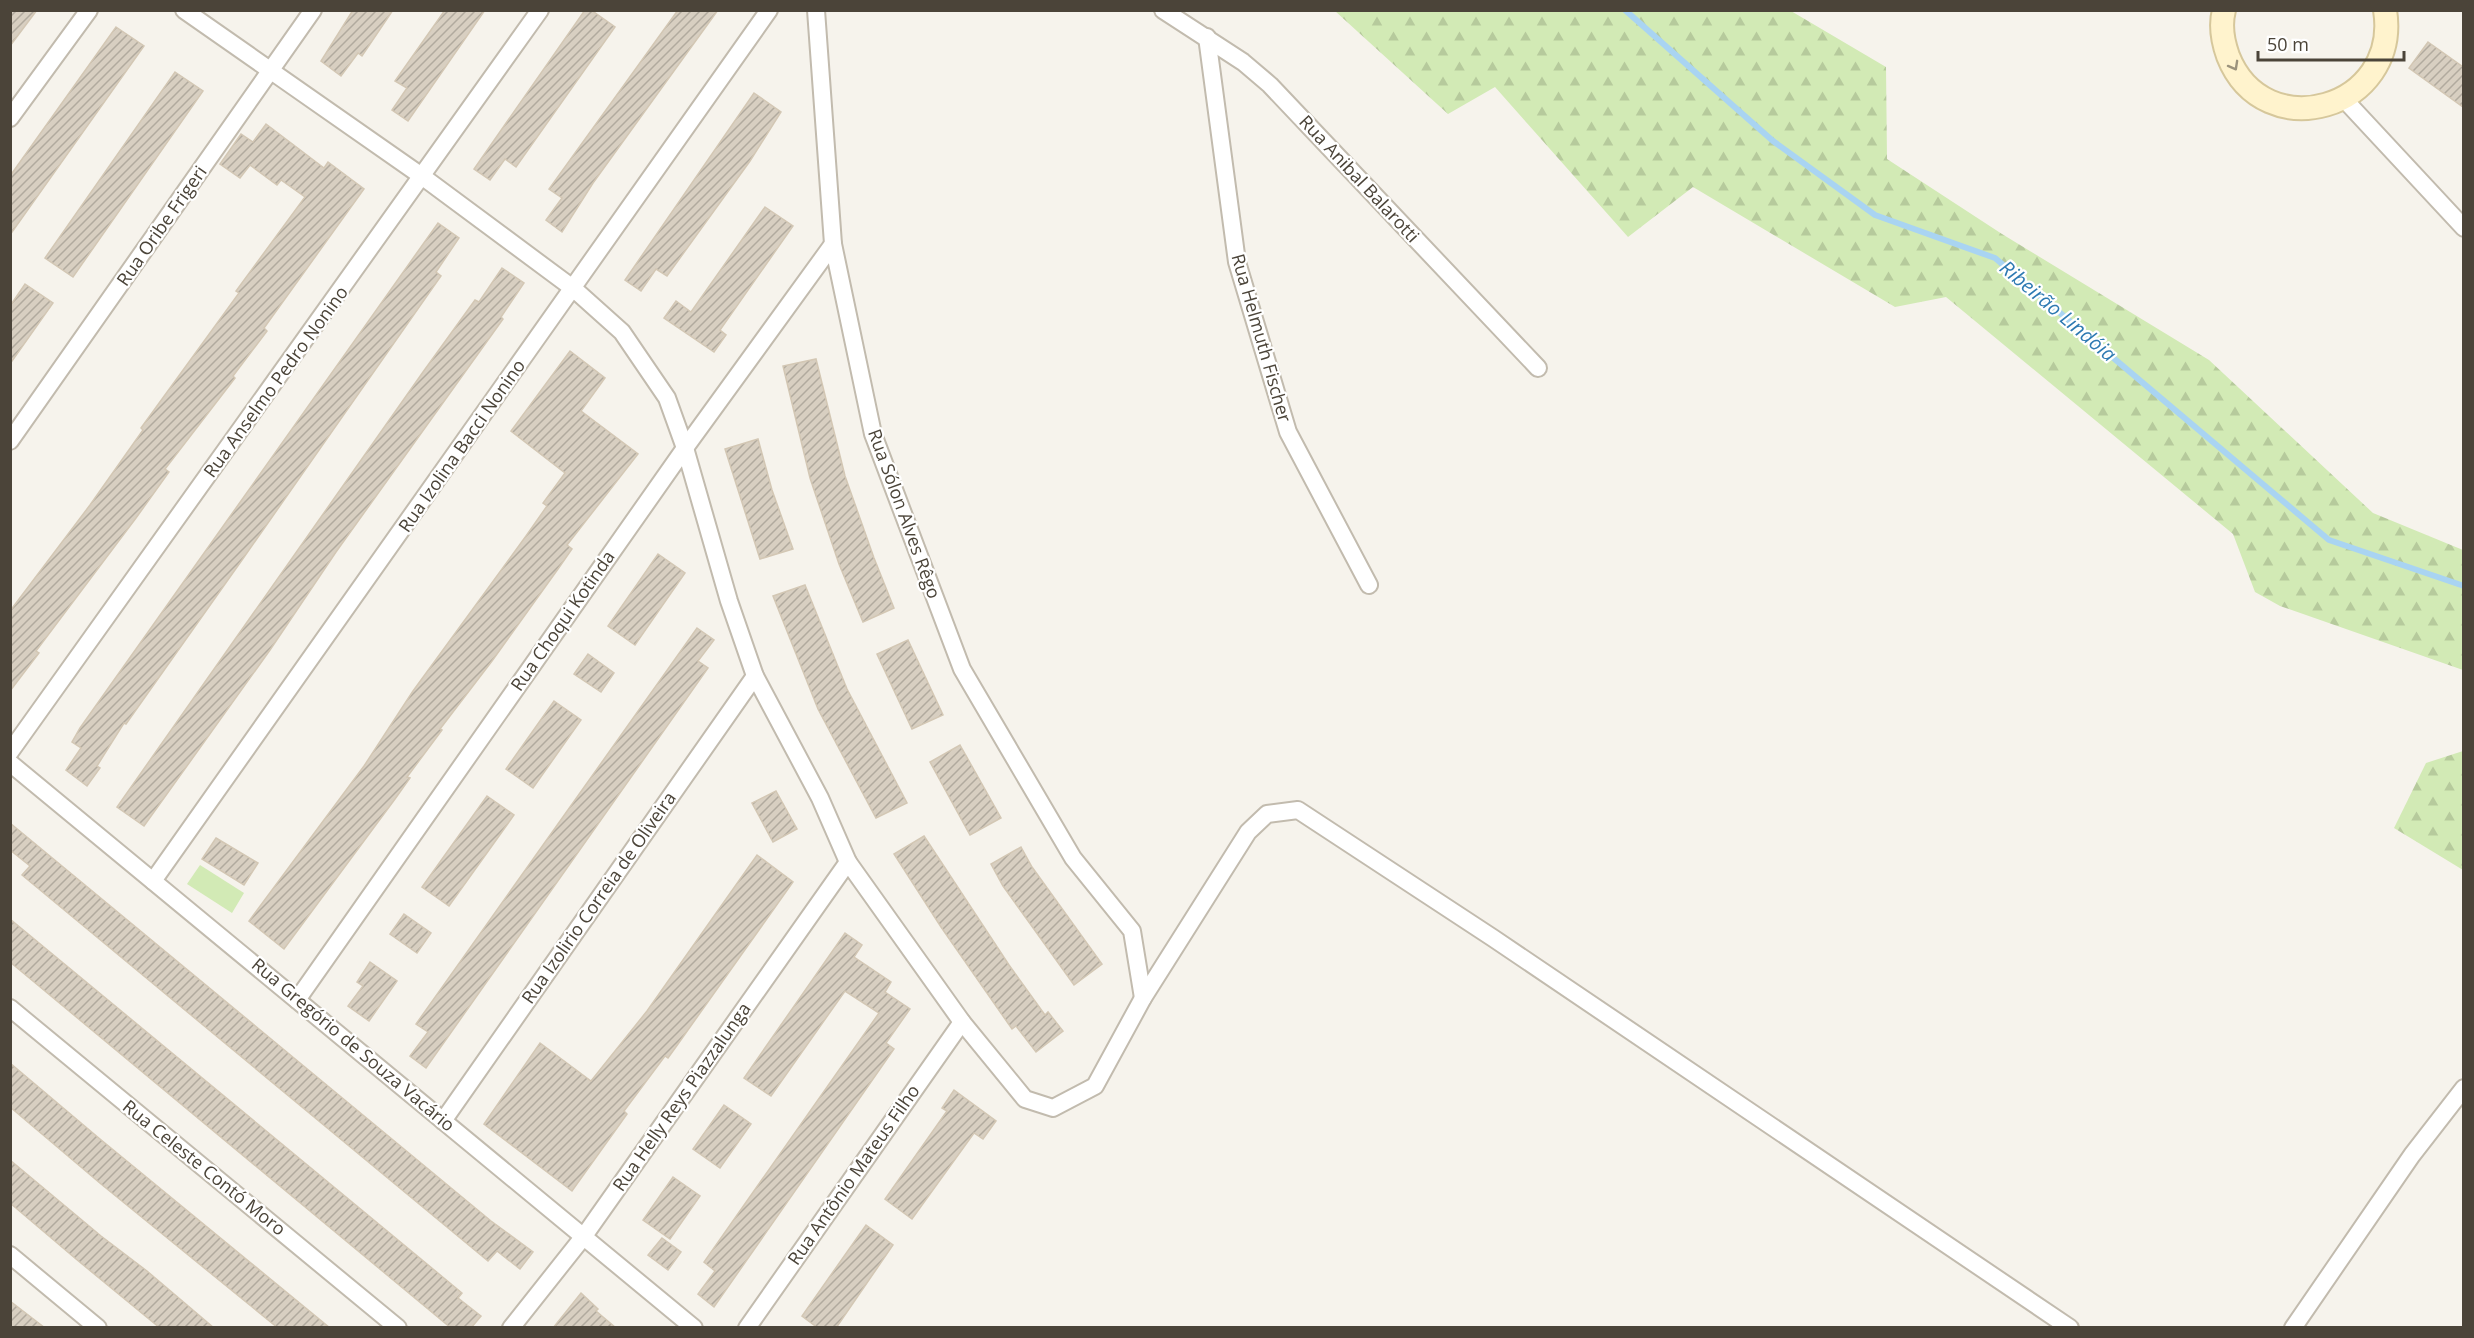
<svg xmlns="http://www.w3.org/2000/svg" width="2474" height="1338" viewBox="0 0 2474 1338" font-family="'Open Sans',sans-serif">
  <style>
    .forest { fill: url(#forest-firs) }
    .park { fill: #d2eab5 }
    .lines { fill: none; stroke-linecap: round; stroke-linejoin: round }
    .stream { stroke: #a9d4f2; stroke-width: 6 }
    .building { fill: url(#building-hatch); stroke: #d3c7b4; stroke-width: 1.5 }
    .street-casing { stroke: #c2bbae; stroke-width: 20 }
    .secondary-casing { stroke: #d6c79b; stroke-width: 26 }
    .street { stroke: #fff; stroke-width: 16 }
    .secondary { stroke: #fff3cd; stroke-width: 22 }
    .oneway { stroke: #9c937c }
    .labels { text-anchor: middle; stroke-width: 4.5; stroke-linejoin: round; paint-order: stroke }
    .street-label { font-size: 18px; fill: #4b4439; stroke: #fff }
    .water-label { font-size: 20px; font-style: italic; fill: #2e7ab2; stroke: #fff }
  </style>
  <defs>
    <pattern id="forest-firs" width="22" height="20" patternUnits="userSpaceOnUse" patternTransform="scale(1.5)"><rect width="22" height="20" fill="#d2eab5"/><path d="M5 1l3.5 6h-7zM16 11l3.5 6h-7z" fill="#b6ca9c"/></pattern>
    <pattern id="building-hatch" width="6" height="6" patternUnits="userSpaceOnUse" patternTransform="scale(1.5)"><rect width="6" height="6" fill="#d8cfc1"/><path d="M-1 1l2-2M0 6l6-6M5 7l2-2" fill="none" stroke="#b1aa9e"/></pattern>
  </defs>
  <rect width="100%" height="100%" fill="#f6f3ec"/>
  <g class="forest">
    <path d="M1335 11H1791L1886 67 1887 159 2002 234 2209 360 2373 513 2463 550V670L2280 606 2255 592 2233 534 1946 297 1895 307 1693 187 1628 237 1495 87 1448 114Z"/>
    <path d="M2463 751H2464L2463 870 2394 828 2426 763Z"/>
  </g>
  <path class="park" d="M200 865 244 893 232 913 187 884Z"/>
  <g class="lines">
    <path class="stream" d="M1625 10 1773 141 1875 215 1995 258 2329 540 2464 586"/>
  </g>
  <g class="building">
    <path d="M10 10H37L10 46Z"/>
    <path d="M353 10H393L362 56 358 53 341 76 321 61Z"/>
    <path d="M445 10H485L408 121 392 110 407 88 395 81Z"/>
    <path d="M585 10H591L615 27 516 167 505 159 490 180 474 169Z"/>
    <path d="M678 10H718L593 183 562 232 546 220 562 198 549 189Z"/>
    <path d="M116 27 144 46 10 235V176Z"/>
    <path d="M2428 42 2463 67V107L2409 68Z"/>
    <path d="M175 72 203 91 73 277 45 258Z"/>
    <path d="M754 93 781 112 750 161 667 276 656 269 641 291 625 280Z"/>
    <path d="M266 124 324 168 328 162 364 189 264 328 267 331 233 376 235 378 165 469 169 472 136 518 36 651 39 653 10 691V611L90 505 143 430 141 428 239 293 236 291 305 197 281 180 277 185 250 165 240 178 220 164 241 134 253 142Z"/>
    <path d="M765 207 793 226 720 330 726 335 714 352 664 318 676 301 691 312Z"/>
    <path d="M438 223 459 238 436 272 441 276 242 560 126 724 124 723 97 766 100 768 87 786 66 770 81 748 72 742 80 728Z"/>
    <path d="M502 268 524 283 501 317 503 319 336 552 270 650 144 826 117 807 423 372 475 300 479 302Z"/>
    <path d="M25 284 53 303 10 364V306Z"/>
    <path d="M570 351 605 378 581 411 638 454 567 545 572 549 558 569 492 661 440 729 442 730 407 777 410 778 395 799 284 949 249 921 364 766 413 691 526 536 547 506 543 503 565 473 511 431Z"/>
    <path d="M816 359 845 476 874 558 894 608 863 622 839 564 810 478 783 366Z"/>
    <path d="M758 439 772 490 793 549 760 559 725 449Z"/>
    <path d="M658 554 685 573 635 645 608 626Z"/>
    <path d="M805 585 847 689 907 803 876 818 818 709 773 596Z"/>
    <path d="M697 628 714 640 698 661 708 668 426 1068 410 1056 428 1032 416 1024Z"/>
    <path d="M908 640 943 715 912 729 877 654Z"/>
    <path d="M588 654 614 673 601 692 574 674Z"/>
    <path d="M554 701 581 720 533 788 506 769Z"/>
    <path d="M960 745 1001 818 970 835 930 762Z"/>
    <path d="M776 791 797 829 773 842 752 803Z"/>
    <path d="M487 796 514 815 449 906 422 887Z"/>
    <path d="M10 823 491 1221 533 1252 520 1269 497 1251 488 1261 22 875 30 866 10 850Z"/>
    <path d="M924 836 1009 965 1045 1015 1048 1012 1063 1031 1036 1052 1016 1026 1012 1029 941 927 894 854Z"/>
    <path d="M216 838 258 863 244 885 202 859Z"/>
    <path d="M1021 847 1032 867 1102 964 1074 985 1003 886 991 864Z"/>
    <path d="M757 855 793 882 678 1044 668 1058 665 1056 624 1111 627 1114 572 1191 484 1124 540 1043 591 1081 647 1011Z"/>
    <path d="M404 914 431 933 417 953 390 934Z"/>
    <path d="M10 919 462 1293 458 1298 481 1316 471 1328H451L10 962Z"/>
    <path d="M845 933 862 945 854 957 891 982 885 992 910 1009 886 1043 894 1049 714 1307 698 1294 715 1271 704 1262 879 1013 845 991 771 1096 744 1078Z"/>
    <path d="M370 962 397 981 369 1021 348 1006 363 986 357 982Z"/>
    <path d="M10 1063 100 1139 330 1328H278L101 1184 10 1107Z"/>
    <path d="M954 1090 996 1121 983 1139 974 1133 912 1219 885 1199 947 1111 942 1108Z"/>
    <path d="M724 1105 751 1124 720 1168 693 1149Z"/>
    <path d="M10 1160 101 1236 147 1271 214 1328H160L76 1259 10 1203Z"/>
    <path d="M673 1177 700 1196 670 1239 643 1220Z"/>
    <path d="M866 1225 893 1245 836 1328H818L802 1316Z"/>
    <path d="M662 1238 681 1252 668 1270 648 1255Z"/>
    <path d="M581 1293 598 1309 596 1311 616 1328H553Z"/>
    <path d="M10 1301 45 1328H10Z"/>
  </g>
  <g class="lines">
    <defs>
      <g id="street">
        <path d="M184 10 423 177 574 289 622 332 667 398 685 448 729 601 755 676 820 798 848 862 962 1022 1025 1099 1053 1108 1095 1086 1143 998 1248 832 1267 814 1298 810 1493 938 2070 1328"/>
        <path d="M816 10 833 244 873 434 962 669 1073 858 1132 931 1143 998"/>
        <path d="M1163 10 1243 62 1270 85 1538 368"/>
        <path d="M1207 37 1237 262 1288 432 1369 585"/>
        <path d="M2343 98 2464 228"/>
        <path d="M10 118 89 10"/>
        <path d="M10 441 313 10"/>
        <path d="M10 752 540 10"/>
        <path d="M10 763 694 1328"/>
        <path d="M153 881 769 10"/>
        <path d="M297 1000 685 448 833 244"/>
        <path d="M10 1008 398 1328"/>
        <path d="M443 1121 755 676"/>
        <path d="M10 1255 98 1328"/>
        <path d="M511 1328 584 1236 848 862"/>
        <path d="M747 1328 962 1022"/>
        <path d="M2293 1328 2412 1155 2464 1088"/>
      </g>
      <path id="secondary" d="M2224 10C2220 25 2223 42 2228 56 2264 148 2401 109 2385 10"/>
    </defs>
    <use href="#street" class="street-casing"/>
    <use href="#secondary" class="secondary-casing"/>
    <use href="#street" class="street"/>
    <use href="#secondary" class="secondary"/>
  </g>
  <defs><path id="oneway-chevron" d="M-2-3.5L2.5 0L-2 3.5" fill="none" stroke-width="1.6" stroke-linecap="round" stroke-linejoin="round" transform="scale(1.5)"/></defs>
  <use class="oneway" href="#oneway-chevron" transform="translate(2234 66) rotate(61)"/>
  <g class="labels">
    <g class="street-label">
      <text transform="translate(1359 179) rotate(47)" y="6">Rua Anibal Balarotti</text>
      <text transform="translate(162 226) rotate(-55)" y="6">Rua Oribe Frigeri</text>
      <text transform="translate(1261 338) rotate(74)" y="6">Rua Helmuth Fischer</text>
      <text transform="translate(276 382) rotate(-54)" y="6">Rua Anselmo Pedro Nonino</text>
      <text transform="translate(462 446) rotate(-55)" y="6">Rua Izolina Bacci Nonino</text>
      <text transform="translate(904 514) rotate(70)" y="6">Rua Sólon Alves Rêgo</text>
      <text transform="translate(563 621) rotate(-55)" y="6">Rua Choqui Kotinda</text>
      <text transform="translate(599 898) rotate(-55)" y="6">Rua Izolirio Correia de Oliveira</text>
      <text transform="translate(353 1045) rotate(40)" y="6">Rua Gregório de Souza Vacário</text>
      <text transform="translate(682 1097) rotate(-55)" y="6">Rua Helly Reys Piazzalunga</text>
      <text transform="translate(204 1168) rotate(39)" y="6">Rua Celeste Contó Moro</text>
      <text transform="translate(854 1175) rotate(-55)" y="6">Rua Antônio Mateus Filho</text>
    </g>
    <g class="water-label">
      <text transform="translate(2058 311) rotate(40)" y="7">Ribeirão Lindóia</text>
    </g>
  </g>
  <rect width="2474" height="1338" fill="none" stroke="#4b4439" stroke-width="24"/>
  <path d="M2258 51v9h146v-9" fill="none" stroke="#4b4439" stroke-width="3"/>
  <text x="2267" y="51" font-size="18" fill="#4b4439" stroke="#ffffff" stroke-width="4.5" paint-order="stroke">50 m</text>
</svg>
